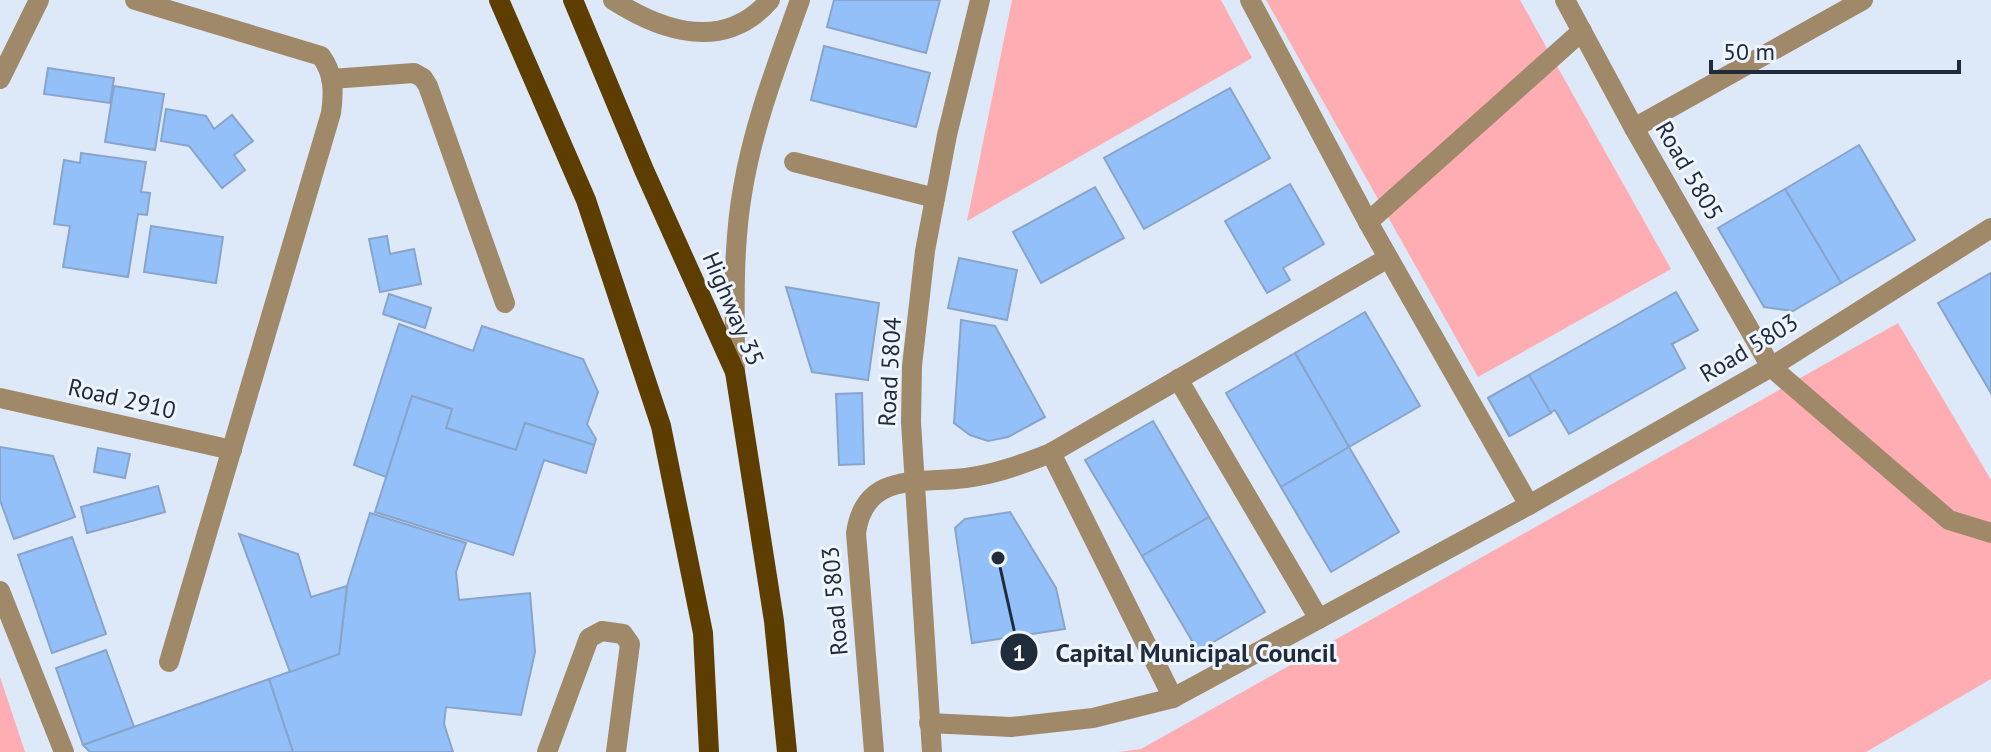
<svg xmlns="http://www.w3.org/2000/svg" width="1991" height="752" viewBox="0 0 1991 752" font-family="'PT Sans',sans-serif">
  <style>
    .green { fill: #feaeb2 }
    .building { fill: #94c0fa; stroke: #88a4ca; stroke-width: 2 }
    .lines { fill: none; stroke-linecap: round; stroke-linejoin: round }
    .minor { stroke: #a08968; stroke-width: 20 }
    .major { stroke: #5d3d00; stroke-width: 20 }
    .labels { text-anchor: middle; stroke-width: 6; stroke-linejoin: round; paint-order: stroke }
    .street-label { font-size: 24px; fill: #202b3b; stroke: #eff5fe }
    .leader { fill: none; stroke: #202b3b; stroke-width: 3 }
    .callout-dot { fill: #202b3b; stroke: #eff5fe; stroke-width: 3 }
    .mark-label { font-size: 24px; text-anchor: middle; font-weight: bold; fill: #fff }
    .callout-label { font-size: 26px; text-anchor: middle; font-weight: bold; fill: #202b3b; stroke: #eff5fe; stroke-width: 6; stroke-linejoin: round; paint-order: stroke }
  </style>
  <rect width="100%" height="100%" fill="#dde9f9"/>
  <g class="green">
    <path d="M1012 0H1221L1252 58 967 221Z"/>
    <path d="M1266 0H1520L1671 269 1478 377Z"/>
    <path d="M1898 323 1991 480V679L1866 752H1118L1141 749Z"/>
    <path d="M0 677 25 752H0Z"/>
  </g>
  <g class="building">
    <path d="M834 0H940L926 53 827 27Z"/>
    <path d="M824 46 930 73 916 127 811 100Z"/>
    <path d="M48 68 114 78 110 103 44 94Z"/>
    <path d="M114 86 164 94 155 150 105 142Z"/>
    <path d="M1230 88 1270 158 1144 229 1104 158Z"/>
    <path d="M166 109 206 116 214 129 232 115 253 141 234 155 245 170 222 188 189 146 161 141Z"/>
    <path d="M1859 145 1915 240 1841 283 1785 189Z"/>
    <path d="M81 153 146 162 141 192 150 193 147 215 138 214 128 277 63 267 70 226 54 224 64 160 80 163Z"/>
    <path d="M1290 184 1324 244 1283 268 1290 280 1267 293 1225 221Z"/>
    <path d="M1095 187 1124 238 1041 283 1013 232Z"/>
    <path d="M1785 189 1841 283 1793 311 1764 307 1718 228Z"/>
    <path d="M151 226 223 237 216 283 144 272Z"/>
    <path d="M387 236 390 254 414 249 421 284 380 292 369 239Z"/>
    <path d="M959 258 1017 270 1007 320 948 308Z"/>
    <path d="M1991 273V393L1938 303Z"/>
    <path d="M786 287 879 303 868 380 812 372Z"/>
    <path d="M1676 292 1698 330 1672 344 1685 368 1569 434 1555 410 1509 436 1488 398Z"/>
    <path d="M389 294 431 308 425 328 383 314Z"/>
    <path d="M1365 312 1420 406 1349 447 1295 353Z"/>
    <path d="M961 320 995 326 1045 417 1008 437 988 441 970 435 954 423Z"/>
    <path d="M399 324 473 351 482 326 583 359 598 392 587 424 596 439 594 445 525 423 516 450 446 428 452 409 412 396 386 477 354 465Z"/>
    <path d="M1295 353 1349 447 1281 487 1226 393Z"/>
    <path d="M1529 375 1551 413 1510 436 1488 398Z"/>
    <path d="M862 393 864 464 839 465 836 394Z"/>
    <path d="M412 396 452 409 446 428 516 450 525 423 594 445 586 473 544 460 513 555 375 512Z"/>
    <path d="M1153 421 1209 517 1142 556 1085 460Z"/>
    <path d="M0 447 53 456 75 517 14 539 0 500Z"/>
    <path d="M1349 447 1399 532 1331 572 1281 487Z"/>
    <path d="M98 448 130 454 125 478 94 472Z"/>
    <path d="M158 486 165 512 87 533 81 507Z"/>
    <path d="M1010 512 1056 588 1065 629 972 643 955 528 965 519Z"/>
    <path d="M370 513 466 543 456 572 459 600 530 593 535 652 521 715 446 707 444 724 453 752H293L269 679 339 654 347 586Z"/>
    <path d="M1209 517 1265 612 1198 651 1142 556Z"/>
    <path d="M239 534 298 554 311 597 347 586 339 654 290 672Z"/>
    <path d="M72 537 106 634 52 653 18 555Z"/>
    <path d="M106 650 134 727 83 745 56 668Z"/>
    <path d="M269 679 293 752H90L83 745Z"/>
  </g>
  <g class="lines">
    <g class="minor">
      <path d="M135 0 321 56C334 74 334 92 331 113L169 662"/>
      <path d="M613 0C663 32 725 52 770 0"/>
      <path d="M1250 0 1368 222 1529 505"/>
      <path d="M1565 0 1634 128 1771 367 1949 520 1991 533"/>
      <path d="M0 79 39 0"/>
      <path d="M331 79 414 73 423 78 428 86 505 303"/>
      <path d="M1634 128 1863 0"/>
      <path d="M794 162 935 198"/>
      <path d="M1368 222 1582 31"/>
      <path d="M735 372C735 311 732 249 743 188 754 123 778 62 800 0"/>
      <path d="M1178 379 1319 619"/>
      <path d="M0 398 232 450"/>
      <path d="M1051 453 1173 698"/>
      <path d="M0 591 64 752"/>
      <path d="M929 723 1011 727 1093 718 1173 698 1529 505 1771 367 1991 228"/>
      <path d="M547 752 589 638 602 631 623 634 630 644 616 752"/>
      <path d="M874 752 856 533C865 471 918 484 966 478 996 474 1023 464 1051 453L1388 258"/>
      <path d="M932 752 911 422 912 366 925 251 947 135 980 0"/>
    </g>
    <g class="major">
      <path d="M499 0 586 200 661 426 703 633 709 752"/>
      <path d="M573 0 644 170 735 372 774 621 787 752"/>
    </g>
  </g>
  <g class="labels">
    <g class="street-label">
      <text transform="translate(1689 171) rotate(60)" y="8">Road 5805</text>
      <text transform="translate(733 309) rotate(67)" y="8">Highway 35</text>
      <text transform="translate(1749 348) rotate(-31)" y="8">Road 5803</text>
      <text transform="translate(890 372) rotate(-87)" y="8">Road 5804</text>
      <text transform="translate(122 399) rotate(13)" y="8">Road 2910</text>
      <text transform="translate(835 601) rotate(-95)" y="8">Road 5803</text>
    </g>
  </g>
  <path class="leader" d="M998 558L1019 652"/>
  <g class="callout-dot">
    <circle cx="998" cy="558" r="8"/>
    <circle cx="1019" cy="652" r="20"/>
  </g>
  <g class="mark-label">
    <text x="1019" y="661">1</text>
  </g>
  <g class="callout-label">
    <text x="1196" y="662">Capital Municipal Council</text>
  </g>
  <path d="M1711 60v12h248v-12" fill="none" stroke="#202b3b" stroke-width="4"/>
  <text x="1723" y="60" font-size="24" fill="#202b3b" stroke="#eff5fe" stroke-width="6" paint-order="stroke">50 m</text>
</svg>
